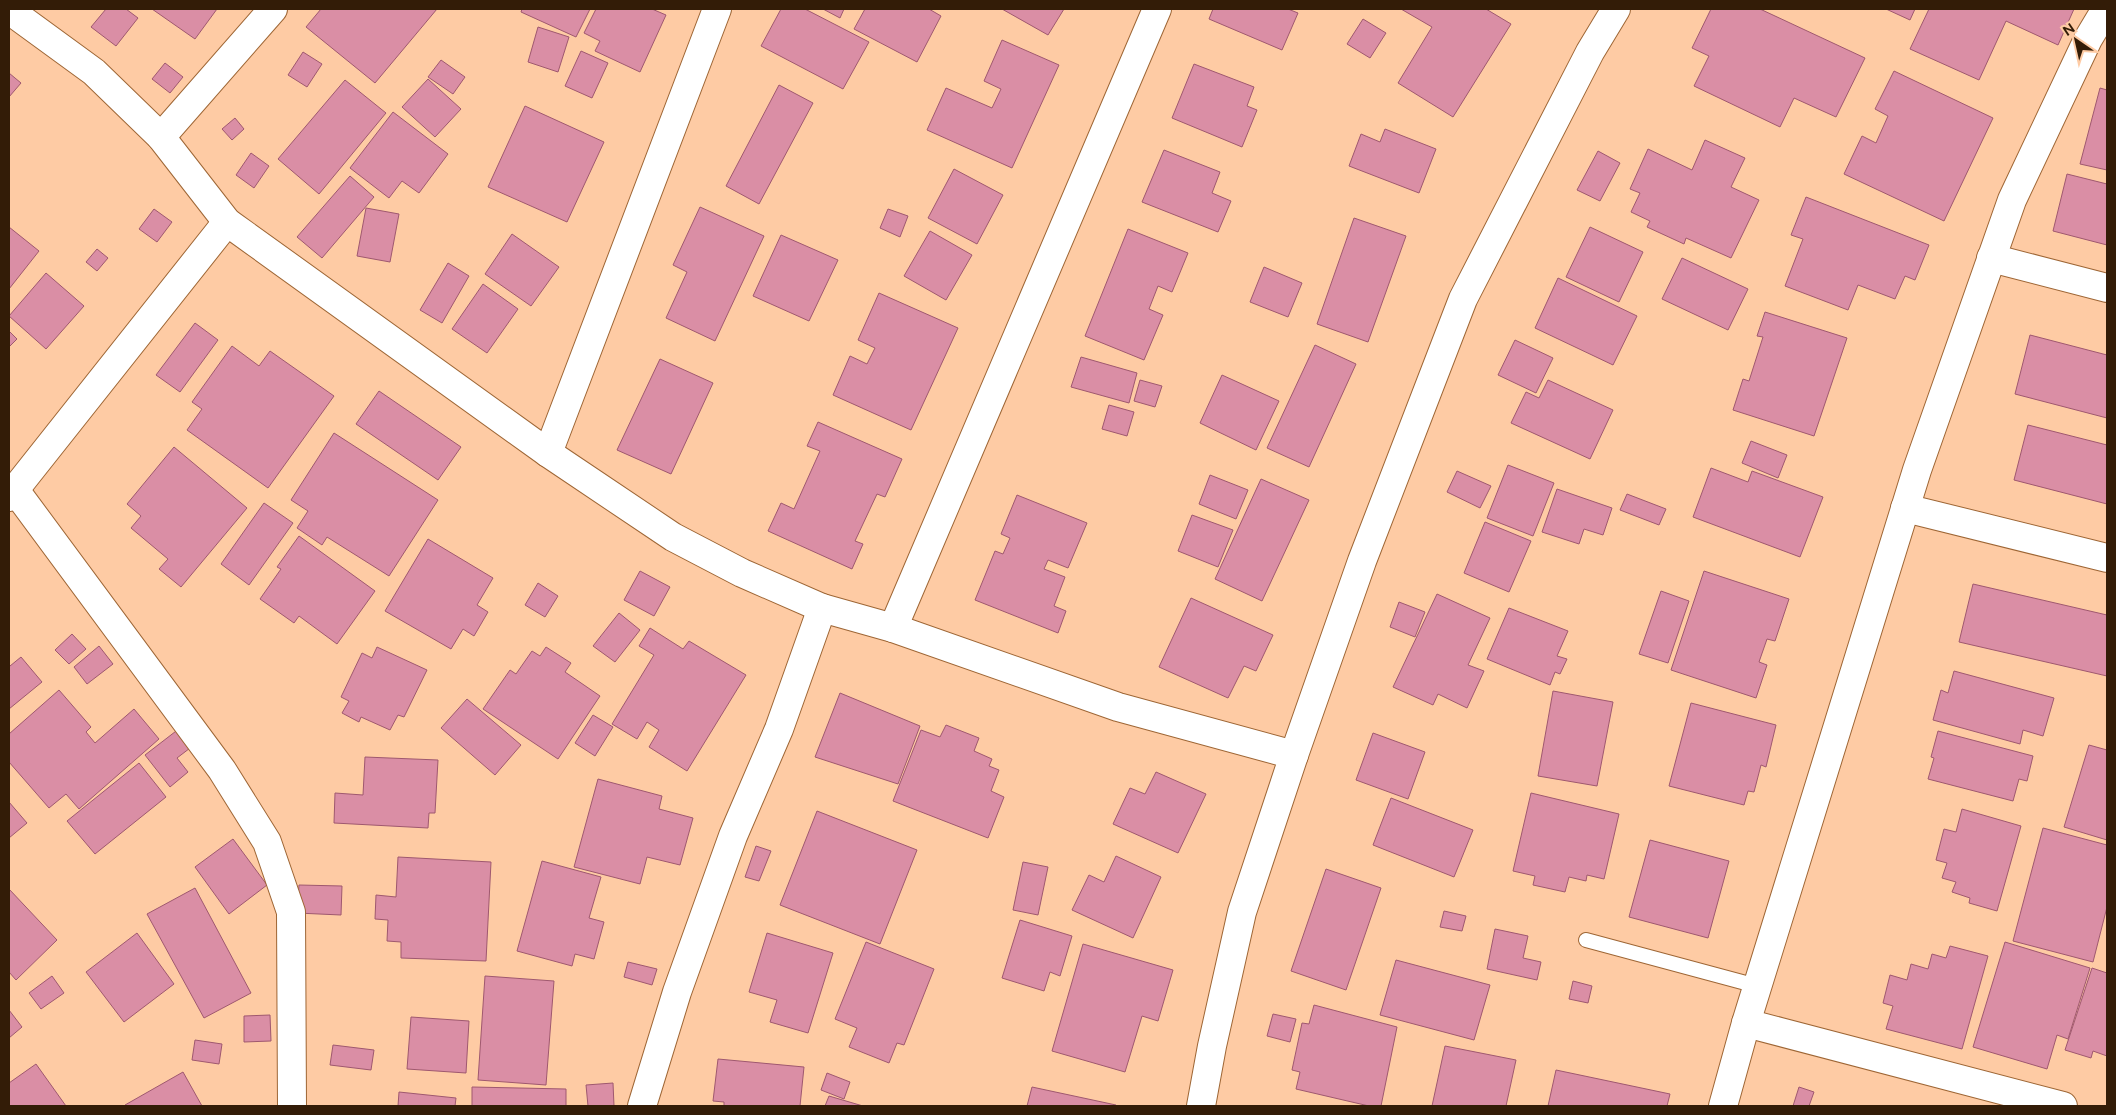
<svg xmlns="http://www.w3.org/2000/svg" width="2116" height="1115" viewBox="0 0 2116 1115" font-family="Figtree,sans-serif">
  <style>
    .building { fill: #da8ea5; stroke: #9f586f }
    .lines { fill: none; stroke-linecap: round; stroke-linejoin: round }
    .service-casing { stroke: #9e6635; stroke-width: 16 }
    .minor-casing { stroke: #9e6635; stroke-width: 30 }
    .tertiary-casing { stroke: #9e6635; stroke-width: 30 }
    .service { stroke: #fff; stroke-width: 14 }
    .minor { stroke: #fff; stroke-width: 28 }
    .tertiary { stroke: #fff; stroke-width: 28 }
  </style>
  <rect width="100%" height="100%" fill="#fecba4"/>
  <g class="building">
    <path d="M106 9H126L138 18 116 46 91 27Z"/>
    <path d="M152 9H217L195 39Z"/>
    <path d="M321 9H437L375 83 306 27Z"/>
    <path d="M522 9H590L576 37 521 12Z"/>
    <path d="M596 9H652L666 15 640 72 595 51 600 41 584 33Z"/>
    <path d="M781 9H805L869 42 843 89 761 46Z"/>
    <path d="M823 9H844L840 18Z"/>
    <path d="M865 9H929L941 16 917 62 854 29Z"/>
    <path d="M1002 9H1064L1048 35Z"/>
    <path d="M1213 9H1288L1298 13 1282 50 1209 19Z"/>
    <path d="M1401 9H1486L1511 24 1453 117 1398 83 1432 27Z"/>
    <path d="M1711 9H1760L1865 58 1836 117 1794 98 1780 127 1694 86 1709 56 1692 48Z"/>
    <path d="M1886 9H1915L1910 20Z"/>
    <path d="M1929 9H2074L2058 45 2006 21 1979 80 1910 49Z"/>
    <path d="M1363 19 1386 33 1370 58 1347 44Z"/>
    <path d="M538 27 569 37 558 72 528 62Z"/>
    <path d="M1002 40 1059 65 1012 168 927 130 946 88 992 108 1001 89 984 81Z"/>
    <path d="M581 51 608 63 592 98 565 86Z"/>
    <path d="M303 52 322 64 307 87 288 75Z"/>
    <path d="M441 60 465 77 453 94 428 77Z"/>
    <path d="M165 63 183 77 170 93 152 79Z"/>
    <path d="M1194 64 1254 87 1247 106 1257 110 1242 147 1172 118Z"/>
    <path d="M1894 71 1993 118 1944 221 1844 174 1862 136 1876 143 1888 116 1875 109Z"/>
    <path d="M9 73 21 83 9 97Z"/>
    <path d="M428 79 461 109 435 137 402 107Z"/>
    <path d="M345 80 386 113 319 194 278 159Z"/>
    <path d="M779 85 813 103 759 204 726 186Z"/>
    <path d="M2100 88 2107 90V170L2080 164Z"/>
    <path d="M525 106 604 142 567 222 488 187Z"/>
    <path d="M393 112 448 154 419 193 402 181 389 198 350 168Z"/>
    <path d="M235 118 244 129 232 140 222 129Z"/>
    <path d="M1385 129 1436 149 1419 193 1349 166 1361 134 1380 142Z"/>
    <path d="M1705 140 1745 158 1731 187 1759 200 1731 258 1686 238 1684 244 1647 227 1650 221 1631 212 1640 193 1630 189 1648 149 1692 170Z"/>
    <path d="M1164 150 1220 172 1212 193 1231 201 1218 232 1142 202Z"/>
    <path d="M1598 151 1620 163 1600 201 1577 190Z"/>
    <path d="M251 153 269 166 254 188 236 175Z"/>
    <path d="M954 169 1003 195 977 244 928 218Z"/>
    <path d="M2067 174 2107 184V245L2053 231Z"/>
    <path d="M350 176 374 197 322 258 297 237Z"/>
    <path d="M1806 197 1929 245 1915 280 1905 276 1895 299 1858 285 1848 310 1785 286 1803 239 1791 235Z"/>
    <path d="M700 207 764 236 715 341 666 318 687 272 673 265Z"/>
    <path d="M366 208 399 214 390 262 357 256Z"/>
    <path d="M154 209 172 222 157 242 139 229Z"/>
    <path d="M888 209 908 216 900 237 880 228Z"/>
    <path d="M1354 218 1406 236 1368 342 1317 324Z"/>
    <path d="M9 227 39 251 9 289Z"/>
    <path d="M1590 227 1643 252 1619 302 1566 277Z"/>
    <path d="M1128 229 1188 253 1172 292 1158 286 1149 309 1163 315 1144 360 1085 336Z"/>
    <path d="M930 231 972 255 946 300 904 276Z"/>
    <path d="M512 234 559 267 531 306 485 274Z"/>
    <path d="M781 235 838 260 809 321 753 296Z"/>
    <path d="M97 249 108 258 97 271 86 262Z"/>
    <path d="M1682 258 1748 289 1728 330 1662 299Z"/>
    <path d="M448 263 469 276 442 323 420 310Z"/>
    <path d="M1264 267 1302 283 1288 317 1250 302Z"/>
    <path d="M46 273 84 306 46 349 9 316Z"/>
    <path d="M1558 278 1637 316 1613 365 1535 328Z"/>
    <path d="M483 284 518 309 487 353 452 329Z"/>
    <path d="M879 293 958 328 911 430 833 395 850 356 867 364 875 348 858 340Z"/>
    <path d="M1765 312 1847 338 1814 436 1733 410 1743 379 1749 381 1763 337 1757 336Z"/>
    <path d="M195 323 218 340 180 392 156 375Z"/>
    <path d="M9 331 17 339 9 347Z"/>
    <path d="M2030 335 2107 355V418L2015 394Z"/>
    <path d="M1515 340 1553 358 1536 393 1498 375Z"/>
    <path d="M1315 345 1356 364 1309 467 1267 448Z"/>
    <path d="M232 346 259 366 270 351 334 396 268 488 187 430 202 409 192 402Z"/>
    <path d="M1081 357 1137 373 1129 403 1071 387Z"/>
    <path d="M660 359 713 383 671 474 617 450Z"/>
    <path d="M1222 375 1279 401 1256 450 1200 423Z"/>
    <path d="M1140 380 1162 386 1155 407 1134 401Z"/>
    <path d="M1548 380 1613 410 1590 459 1511 423 1526 392 1539 398Z"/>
    <path d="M379 391 461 447 438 480 356 424Z"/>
    <path d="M1109 405 1134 412 1127 436 1102 429Z"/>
    <path d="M818 422 902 459 885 497 877 494 855 541 863 544 852 569 768 531 781 503 794 509 820 451 807 446Z"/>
    <path d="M2028 425 2107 445V504L2014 480Z"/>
    <path d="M334 433 438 500 389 576 327 537 322 545 297 528 308 511 291 500Z"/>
    <path d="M1751 441 1787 455 1778 478 1742 463Z"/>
    <path d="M174 447 247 508 181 587 159 569 168 559 131 528 141 516 127 504Z"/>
    <path d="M1508 465 1554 483 1533 536 1487 518Z"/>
    <path d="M1711 468 1748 482 1752 471 1823 497 1800 557 1693 517Z"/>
    <path d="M1457 471 1491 486 1480 508 1447 492Z"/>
    <path d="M1210 475 1248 490 1236 519 1199 504Z"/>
    <path d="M1261 479 1309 500 1262 601 1215 579Z"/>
    <path d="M1557 489 1612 508 1603 535 1584 529 1579 544 1542 532Z"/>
    <path d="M1627 494 1666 509 1659 525 1620 510Z"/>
    <path d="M1017 495 1087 523 1068 568 1048 560 1044 569 1065 577 1054 606 1066 611 1058 633 975 600 995 551 1003 554 1010 538 1001 534Z"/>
    <path d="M264 503 293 523 249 585 221 564Z"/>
    <path d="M1192 515 1233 530 1218 567 1178 551Z"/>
    <path d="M1485 522 1531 541 1509 592 1464 573Z"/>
    <path d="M299 536 375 591 337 644 299 616 294 623 260 599 281 569 277 567Z"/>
    <path d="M428 539 493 578 477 605 488 612 474 636 463 629 451 649 385 611Z"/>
    <path d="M640 571 670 587 654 616 624 600Z"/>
    <path d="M1704 571 1789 599 1775 641 1767 639 1759 662 1767 665 1756 698 1671 670Z"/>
    <path d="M538 583 558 596 545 617 525 605Z"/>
    <path d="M1973 584 2107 615V676L1959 642Z"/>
    <path d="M1661 591 1689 601 1668 663 1639 654Z"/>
    <path d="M1437 594 1490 618 1468 665 1484 671 1467 708 1438 694 1433 705 1393 687Z"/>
    <path d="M1191 598 1273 635 1256 671 1244 666 1228 698 1159 667Z"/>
    <path d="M1399 602 1425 612 1415 637 1390 627Z"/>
    <path d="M1509 608 1568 631 1557 656 1567 659 1560 674 1555 672 1550 685 1487 659Z"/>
    <path d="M619 613 640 630 615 662 593 646Z"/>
    <path d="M650 628 683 649 689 641 746 675 687 771 649 747 659 730 647 722 637 739 612 724 654 655 639 646Z"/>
    <path d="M72 634 86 649 69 664 55 650Z"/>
    <path d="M99 646 113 664 87 684 74 667Z"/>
    <path d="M377 647 427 670 404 717 398 715 390 730 361 717 359 722 342 713 349 701 341 697 362 653 372 658Z"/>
    <path d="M546 647 571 663 565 672 600 696 558 759 483 709 510 670 516 674 532 651 540 656Z"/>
    <path d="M21 657 42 682 9 709V664L10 666Z"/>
    <path d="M1954 671 2054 698 2043 736 2023 730 2020 744 1933 720 1941 690 1948 693Z"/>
    <path d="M59 690 91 727 86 732 95 743 134 709 159 739 79 809 66 794 49 808 9 762V734Z"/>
    <path d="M1553 691 1613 702 1597 786 1538 776Z"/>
    <path d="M840 693 920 726 898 784 815 757Z"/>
    <path d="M467 699 521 745 495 775 441 728Z"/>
    <path d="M1691 703 1776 725 1766 767 1761 765 1754 792 1748 791 1744 805 1669 786Z"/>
    <path d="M593 715 613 727 595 756 575 743Z"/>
    <path d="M946 725 979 738 974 751 992 759 989 766 999 770 991 791 1004 797 988 838 893 801 921 730 940 737Z"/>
    <path d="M180 728 194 745 177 758 188 772 170 787 145 755Z"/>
    <path d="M1938 731 2033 756 2027 781 2019 779 2013 801 1928 779 1934 758 1931 757Z"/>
    <path d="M1373 733 1425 752 1408 799 1356 780Z"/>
    <path d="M2089 745 2107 750V840L2064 827Z"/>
    <path d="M365 757 438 760 435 813H429L428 828 334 823 335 793 363 795Z"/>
    <path d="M139 763 166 797 95 854 67 821Z"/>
    <path d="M1156 772 1206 794 1178 853 1113 824 1130 788 1145 794Z"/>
    <path d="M598 779 662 796 659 809 693 818 680 865 647 857 640 884 574 867Z"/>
    <path d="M1531 793 1619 814 1604 879 1587 875 1586 881 1569 877 1565 892 1533 885 1535 876 1513 871Z"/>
    <path d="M1391 798 1473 830 1454 877 1373 845Z"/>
    <path d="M9 802 27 823 9 838Z"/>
    <path d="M1962 809 2021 826 1997 911 1969 903 1970 898 1952 892 1956 882 1942 878 1947 863 1936 860 1944 829 1956 832Z"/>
    <path d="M817 811 917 850 880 944 780 905Z"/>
    <path d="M2043 828 2107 845V907L2093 962 2013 941Z"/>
    <path d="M233 839 267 885 229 914 195 867Z"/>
    <path d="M1650 840 1729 861 1708 938 1629 917Z"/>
    <path d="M756 846 771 851 759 881 745 877Z"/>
    <path d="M1116 856 1161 877 1133 938 1072 910 1089 875 1104 882Z"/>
    <path d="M398 857 491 862 486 961 401 958V942L387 941 388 920 375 919 376 895 396 897Z"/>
    <path d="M542 861 601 877 589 918 604 922 594 959 575 954 572 966 517 951Z"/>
    <path d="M1023 862 1048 867 1038 915 1013 910Z"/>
    <path d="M1326 869 1381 888 1346 990 1291 971Z"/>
    <path d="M299 885 342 886 341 915 297 913Z"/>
    <path d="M195 888 251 993 204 1018 147 914Z"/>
    <path d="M9 889 57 940 16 980 9 972Z"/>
    <path d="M1444 911 1466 916 1462 931 1440 927Z"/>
    <path d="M1020 920 1072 936 1060 976 1050 972 1044 991 1002 978Z"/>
    <path d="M1495 929 1528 936 1523 958 1541 962 1537 980 1487 969Z"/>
    <path d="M137 933 174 984 124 1022 86 972Z"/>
    <path d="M767 933 833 953 808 1033 770 1022 777 1000 749 992Z"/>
    <path d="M866 942 934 969 904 1045 897 1043 889 1063 849 1047 857 1028 835 1019Z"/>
    <path d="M2005 942 2090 968 2068 1039 2057 1035 2047 1069 1973 1047Z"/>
    <path d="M1083 944 1173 970 1158 1021 1142 1016 1125 1072 1052 1051Z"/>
    <path d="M1950 946 1988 956 1962 1049 1886 1029 1893 1006 1883 1003 1890 975 1907 980 1911 964 1928 969 1932 954 1946 958Z"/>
    <path d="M1396 960 1490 985 1474 1040 1380 1015Z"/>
    <path d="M628 962 657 969 652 985 624 977Z"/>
    <path d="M2092 968 2107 973V1056L2093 1051 2091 1058 2065 1050Z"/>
    <path d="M52 976 64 993 41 1009 29 993Z"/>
    <path d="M485 976 554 981 546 1085 478 1080Z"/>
    <path d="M1573 981 1592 986 1588 1003 1569 999Z"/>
    <path d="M1314 1005 1397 1027 1381 1106H1369L1296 1089 1300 1072 1292 1070 1302 1023 1309 1024Z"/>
    <path d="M9 1010 22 1027 9 1038Z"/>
    <path d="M1273 1014 1296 1019 1290 1042 1267 1036Z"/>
    <path d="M270 1015 271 1041 244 1042V1016Z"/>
    <path d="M411 1017 469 1021 466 1073 407 1069Z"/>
    <path d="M195 1040 222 1044 219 1064 192 1060Z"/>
    <path d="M333 1045 374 1050 371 1070 330 1065Z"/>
    <path d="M1445 1046 1516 1060 1506 1106H1432Z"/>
    <path d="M718 1059 804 1067 800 1106H724V1102L713 1101Z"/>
    <path d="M36 1064 66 1106H9V1083Z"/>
    <path d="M1556 1070 1670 1094 1667 1106H1548Z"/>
    <path d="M183 1072 202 1106H125V1105Z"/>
    <path d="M827 1073 850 1082 844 1099 821 1090Z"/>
    <path d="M613 1083 614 1106H588L586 1085Z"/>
    <path d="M472 1087 566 1089V1106H472Z"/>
    <path d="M1032 1087 1116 1105V1106H1027Z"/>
    <path d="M1799 1087 1814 1092 1809 1106H1793Z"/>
    <path d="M399 1092 456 1098 455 1106H398Z"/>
    <path d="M829 1096 863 1106H825Z"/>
  </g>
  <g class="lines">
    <defs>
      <path id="service" d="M1586 940 1757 986"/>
      <g id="minor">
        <path d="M9 10 94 72 161 137 227 222 548 453 673 537 742 573 822 608 893 628 1118 707 1294 755"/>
        <path d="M161 137 273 9"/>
        <path d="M1991 258 2107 288"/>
        <path d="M548 453 717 9"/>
        <path d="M15 490 222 770 267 842 291 912 292 1106"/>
        <path d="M9 497 227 222"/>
        <path d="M1905 508 2107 558"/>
        <path d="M893 628 1157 9"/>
        <path d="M1746 1023 2063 1106"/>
        <path d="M642 1106 677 992 733 836 779 729 822 608"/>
        <path d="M1723 1106 1746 1023 1917 470 2012 200 2088 39 2106 9"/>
      </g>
      <path id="tertiary" d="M1201 1106 1212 1046 1242 912 1294 755 1362 561 1463 299 1590 52 1616 9"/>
    </defs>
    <use href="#service" class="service-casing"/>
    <use href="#minor" class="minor-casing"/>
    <use href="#tertiary" class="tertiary-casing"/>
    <use href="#service" class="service"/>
    <use href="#minor" class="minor"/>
    <use href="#tertiary" class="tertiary"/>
  </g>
  <rect width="2116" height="1115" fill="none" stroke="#331c07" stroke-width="20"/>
  <g transform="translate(2076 40) rotate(326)" stroke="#fecba4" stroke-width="4" paint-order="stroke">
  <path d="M0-4L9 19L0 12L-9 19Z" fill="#331c07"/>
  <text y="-8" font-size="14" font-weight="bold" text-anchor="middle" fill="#331c07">N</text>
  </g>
</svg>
